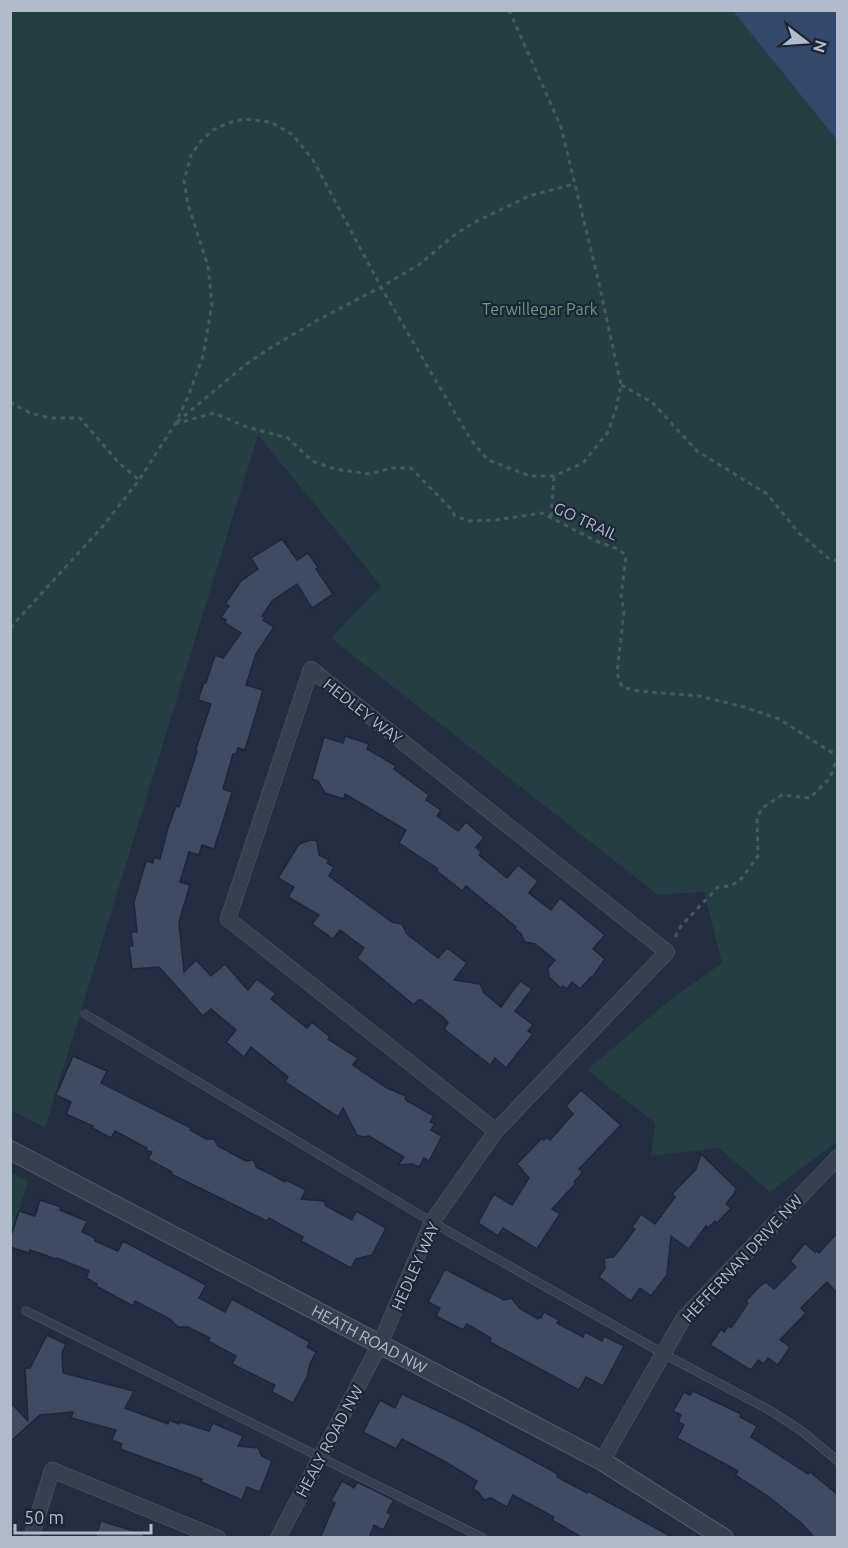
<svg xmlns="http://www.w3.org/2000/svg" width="848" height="1548" viewBox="0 0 848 1548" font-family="Ubuntu,sans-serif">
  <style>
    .green { fill: #243e42 }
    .water { fill: #33496a }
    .building { fill: #3d4c61; stroke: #1d2738; stroke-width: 1.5 }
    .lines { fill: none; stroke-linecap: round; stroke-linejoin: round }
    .service-casing { stroke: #545e6e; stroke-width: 9 }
    .minor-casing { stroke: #545e6e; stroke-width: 16 }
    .tertiary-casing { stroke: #545e6e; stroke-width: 20 }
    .path { stroke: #425b5f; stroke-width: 3; stroke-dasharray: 4.5 4.5; stroke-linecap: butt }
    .service { stroke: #364051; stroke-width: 8 }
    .minor { stroke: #364051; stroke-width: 15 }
    .tertiary { stroke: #364051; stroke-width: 18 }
    .labels { text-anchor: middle; stroke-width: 4.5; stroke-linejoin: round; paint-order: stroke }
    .park-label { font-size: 16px; fill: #679f75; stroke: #1b2536 }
    .street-label { font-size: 16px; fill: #b2bbcb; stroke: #1b2536 }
  </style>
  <rect width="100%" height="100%" fill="#222e41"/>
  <g class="green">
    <path d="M11 11H733L837 140V1142L770 1192 719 1148 651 1156 655 1123 587 1070 671 999 722 963 704 892 658 895 331 638 381 586 258 435 45 1128 11 1110Z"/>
    <path d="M11 1173 28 1181 11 1237Z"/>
  </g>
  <path class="water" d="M733 11H837V140Z"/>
  <g class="building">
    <path d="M282 539 297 560 308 553 318 567 316 569 333 594 312 608 297 584 272 601 262 616 265 618 263 620 274 627 256 654 246 685 263 690 245 750 238 748 236 754H233L223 789 232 792 225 815 214 849 202 845 199 855 189 852 180 882 190 885 179 922 184 972 196 960 211 976 225 964 248 990 257 979 276 994 271 999 307 1028 312 1022 330 1037 328 1039 358 1058 353 1065 387 1088 406 1096 405 1098 407 1101 434 1116 430 1122 435 1124 431 1130 442 1136 429 1161 424 1158 419 1167 412 1164 398 1165 404 1157 369 1136 362 1137 357 1135 343 1108 338 1117 285 1082 288 1077 251 1047 244 1057 226 1042 236 1030 211 1009 203 1016 159 967 132 969 129 946H133L131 932H137L134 902 146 861 153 863 154 857 160 859 168 828 176 806 179 807 197 751 196 749 211 704 198 700 204 682 206 683 215 655 223 658 241 633 225 623 226 620 221 617 229 606 225 604 241 581 258 569 251 558Z"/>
    <path d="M345 736 369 744 367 749 396 766 394 769 429 795 426 800 441 810 437 816 458 831 466 822 484 838 476 847 481 852 479 855 507 878 518 865 538 881 529 893 551 910 560 898 605 935 593 949 605 959 592 978 591 977 580 989 572 982 567 989 563 986 561 988 549 977 548 968 555 960 535 944 525 942 521 934 515 929 516 927 466 886 462 891 437 871 438 869 399 843 406 830 345 794 344 799 325 793 318 781 312 779 324 737 343 743Z"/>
    <path d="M311 840 317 841 319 855 329 860 327 863 334 867 329 876 392 922 402 924 407 934 438 958 447 948 467 963 454 980 480 984 484 993 501 1007 520 981 532 989 515 1011 533 1025 528 1031 533 1034 506 1068 495 1058 490 1065 463 1044 444 1029 448 1023 444 1018 421 1000H418L414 1005 357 958 364 948 340 930 333 939 312 924 319 915 288 897 294 887 278 878 299 844Z"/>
    <path d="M73 1056 107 1071 101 1083 191 1128 190 1130 206 1139H214L218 1146 246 1161 254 1160 256 1167 274 1176 285 1182 286 1180 306 1190 301 1199 324 1201 326 1206 352 1220 356 1211 386 1228 372 1255 356 1259 351 1268 301 1241 303 1237 269 1218 267 1221 171 1174 172 1172 148 1159 152 1152 146 1150 147 1148 115 1131 111 1138 92 1128 93 1126 66 1114 71 1102 56 1095Z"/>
    <path d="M581 1090 621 1125 579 1169 583 1172 574 1182 576 1183 552 1209 560 1214 537 1249 503 1228 498 1236 478 1223 494 1194 512 1205 529 1178 517 1164 542 1138 544 1140 547 1137 550 1140 573 1114 566 1106Z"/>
    <path d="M701 1154 736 1188 734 1194 726 1204 731 1208 717 1223 715 1221 708 1228 706 1226 689 1249 671 1236 667 1275 651 1296 640 1288 631 1301 599 1277 605 1268 604 1258 614 1257 635 1229 632 1227 641 1214 655 1224 675 1197 672 1194 696 1169Z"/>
    <path d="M40 1200 61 1207 60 1210 87 1221 82 1232 95 1238V1241L118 1251 123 1241 206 1285 199 1298 225 1312 232 1299 310 1342 307 1347 316 1352 310 1364 307 1377 293 1403 272 1392 275 1385 232 1364 236 1356 208 1341 210 1338 188 1327H178L170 1319 135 1301 133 1306 96 1286 97 1284 86 1278 89 1271 57 1258 56 1259 30 1250 29 1253 10 1247V1239L19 1211 35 1216Z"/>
    <path d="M837 1233V1293L827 1282 801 1308 806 1313 780 1340 790 1347 778 1365 768 1358 764 1364 758 1360 752 1369H749L710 1345 721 1329 724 1332 728 1326 731 1328 748 1303 746 1301 760 1286 766 1282 774 1289 796 1267 790 1261 805 1243 815 1252 817 1251 819 1253Z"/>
    <path d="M445 1269 504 1300 512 1298 519 1308 538 1319 539 1317 541 1318 544 1312 559 1320 557 1323 583 1337 585 1332 602 1341 604 1336 624 1346 603 1386 586 1377 579 1390 490 1342 491 1338 467 1324 463 1330 436 1316 440 1308 428 1302Z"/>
    <path d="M47 1335 66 1344 62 1353 63 1373 134 1391 125 1408 168 1424 169 1420 179 1424 180 1422 209 1431 213 1423 243 1436 238 1446 258 1448 262 1456 272 1461 260 1492 247 1487 242 1500 201 1482 202 1479 120 1449 122 1444 112 1440 116 1430 71 1418 73 1412 40 1415 10 1442V1402L28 1421 25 1368H30Z"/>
    <path d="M693 1391 741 1414 740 1417 757 1426 751 1437 808 1474 810 1472 837 1494V1538H815L800 1522 769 1497 735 1475 738 1471 677 1438 684 1425 678 1422 681 1415 673 1411 684 1392 690 1395Z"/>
    <path d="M402 1394 464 1423 558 1474 557 1477 587 1493 588 1491 674 1538H583L552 1520 554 1517 513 1495 507 1507 491 1498 484 1500 478 1492 473 1489 477 1481 442 1460 402 1439 396 1449 363 1432 380 1400 395 1408Z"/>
    <path d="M342 1481 354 1488 357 1482 394 1500 387 1512 391 1515 383 1530 374 1525 369 1538H320L335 1503 331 1501Z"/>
    <path d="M101 1521 144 1534 143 1538H95Z"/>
  </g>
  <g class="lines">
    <defs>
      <g id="service">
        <path d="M85 1014 432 1222 664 1354 771 1411 803 1432 838 1461"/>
        <path d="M26 1311 483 1538"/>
      </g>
      <g id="minor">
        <path d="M602 1461 683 1319 838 1157"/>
        <path d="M31 1538 52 1470 218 1538"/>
        <path d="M278 1538 380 1344 432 1222 496 1131 667 952 311 669 228 919 496 1131"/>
      </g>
      <g id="tertiary">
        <path id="s1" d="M10 1150 602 1461 724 1538"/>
      </g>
    </defs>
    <use href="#service" class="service-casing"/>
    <use href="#minor" class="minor-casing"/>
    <use href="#tertiary" class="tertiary-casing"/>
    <g class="path">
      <path d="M621 385 652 402 697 451 767 494 799 533 828 558 838 561"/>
      <path d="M10 402 30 413 50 418H80L118 462 139 480"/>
      <path d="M177 422 245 365 275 345 316 321 381 287 420 264 453 236 473 223 529 196 574 184"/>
      <path d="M175 424 214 413 247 427 288 438 312 461 335 469 370 474 391 468H411L451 509 455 516 469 521 496 520 542 513 596 541 618 549 626 556 621 596 624 611 617 673 622 687 638 691 699 696 744 707 779 719 831 752 838 754"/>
      <path d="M551 517 554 476"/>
      <path d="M10 628 103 526 139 480 175 424 188 397 203 356 212 304 208 266 188 205 184 181 191 155 201 141 213 130 228 123 244 119 271 122 293 135 313 160 381 287 419 352 471 440 488 460 530 476H554L583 463 608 432 616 409 621 385 598 279 561 127 509 10"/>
      <path d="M675 937 681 926 718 887 731 886 741 879 758 856 757 818 762 808 782 795 810 798 830 778 838 755"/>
    </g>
    <use href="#service" class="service"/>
    <use href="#minor" class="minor"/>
    <use href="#tertiary" class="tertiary"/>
  </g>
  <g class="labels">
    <g class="park-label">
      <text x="540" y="315">Terwillegar Park</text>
    </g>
    <g class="street-label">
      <text transform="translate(586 521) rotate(25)" y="6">GO TRAIL</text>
      <text transform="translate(363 711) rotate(38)" y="6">HEDLEY WAY</text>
      <text transform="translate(742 1258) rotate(-47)" y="6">HEFFERNAN DRIVE NW</text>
      <text transform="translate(415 1266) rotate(-66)" y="6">HEDLEY WAY</text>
      <text dy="6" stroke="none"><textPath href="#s1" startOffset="406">HEATH ROAD NW</textPath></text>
      <text transform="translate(329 1441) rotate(-62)" y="6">HEALY ROAD NW</text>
    </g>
  </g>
  <rect width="848" height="1548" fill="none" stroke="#b2bbcb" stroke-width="24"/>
  <g transform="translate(806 42) rotate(107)" stroke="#1b2536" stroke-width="4.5" paint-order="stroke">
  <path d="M0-4.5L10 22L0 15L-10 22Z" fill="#b2bbcb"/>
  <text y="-9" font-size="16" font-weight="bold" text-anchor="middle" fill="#b2bbcb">N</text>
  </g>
  <path d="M15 1524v9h136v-9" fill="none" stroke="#b2bbcb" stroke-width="3"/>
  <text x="24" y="1524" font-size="18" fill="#b2bbcb" stroke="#1b2536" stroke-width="4.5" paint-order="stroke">50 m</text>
</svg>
